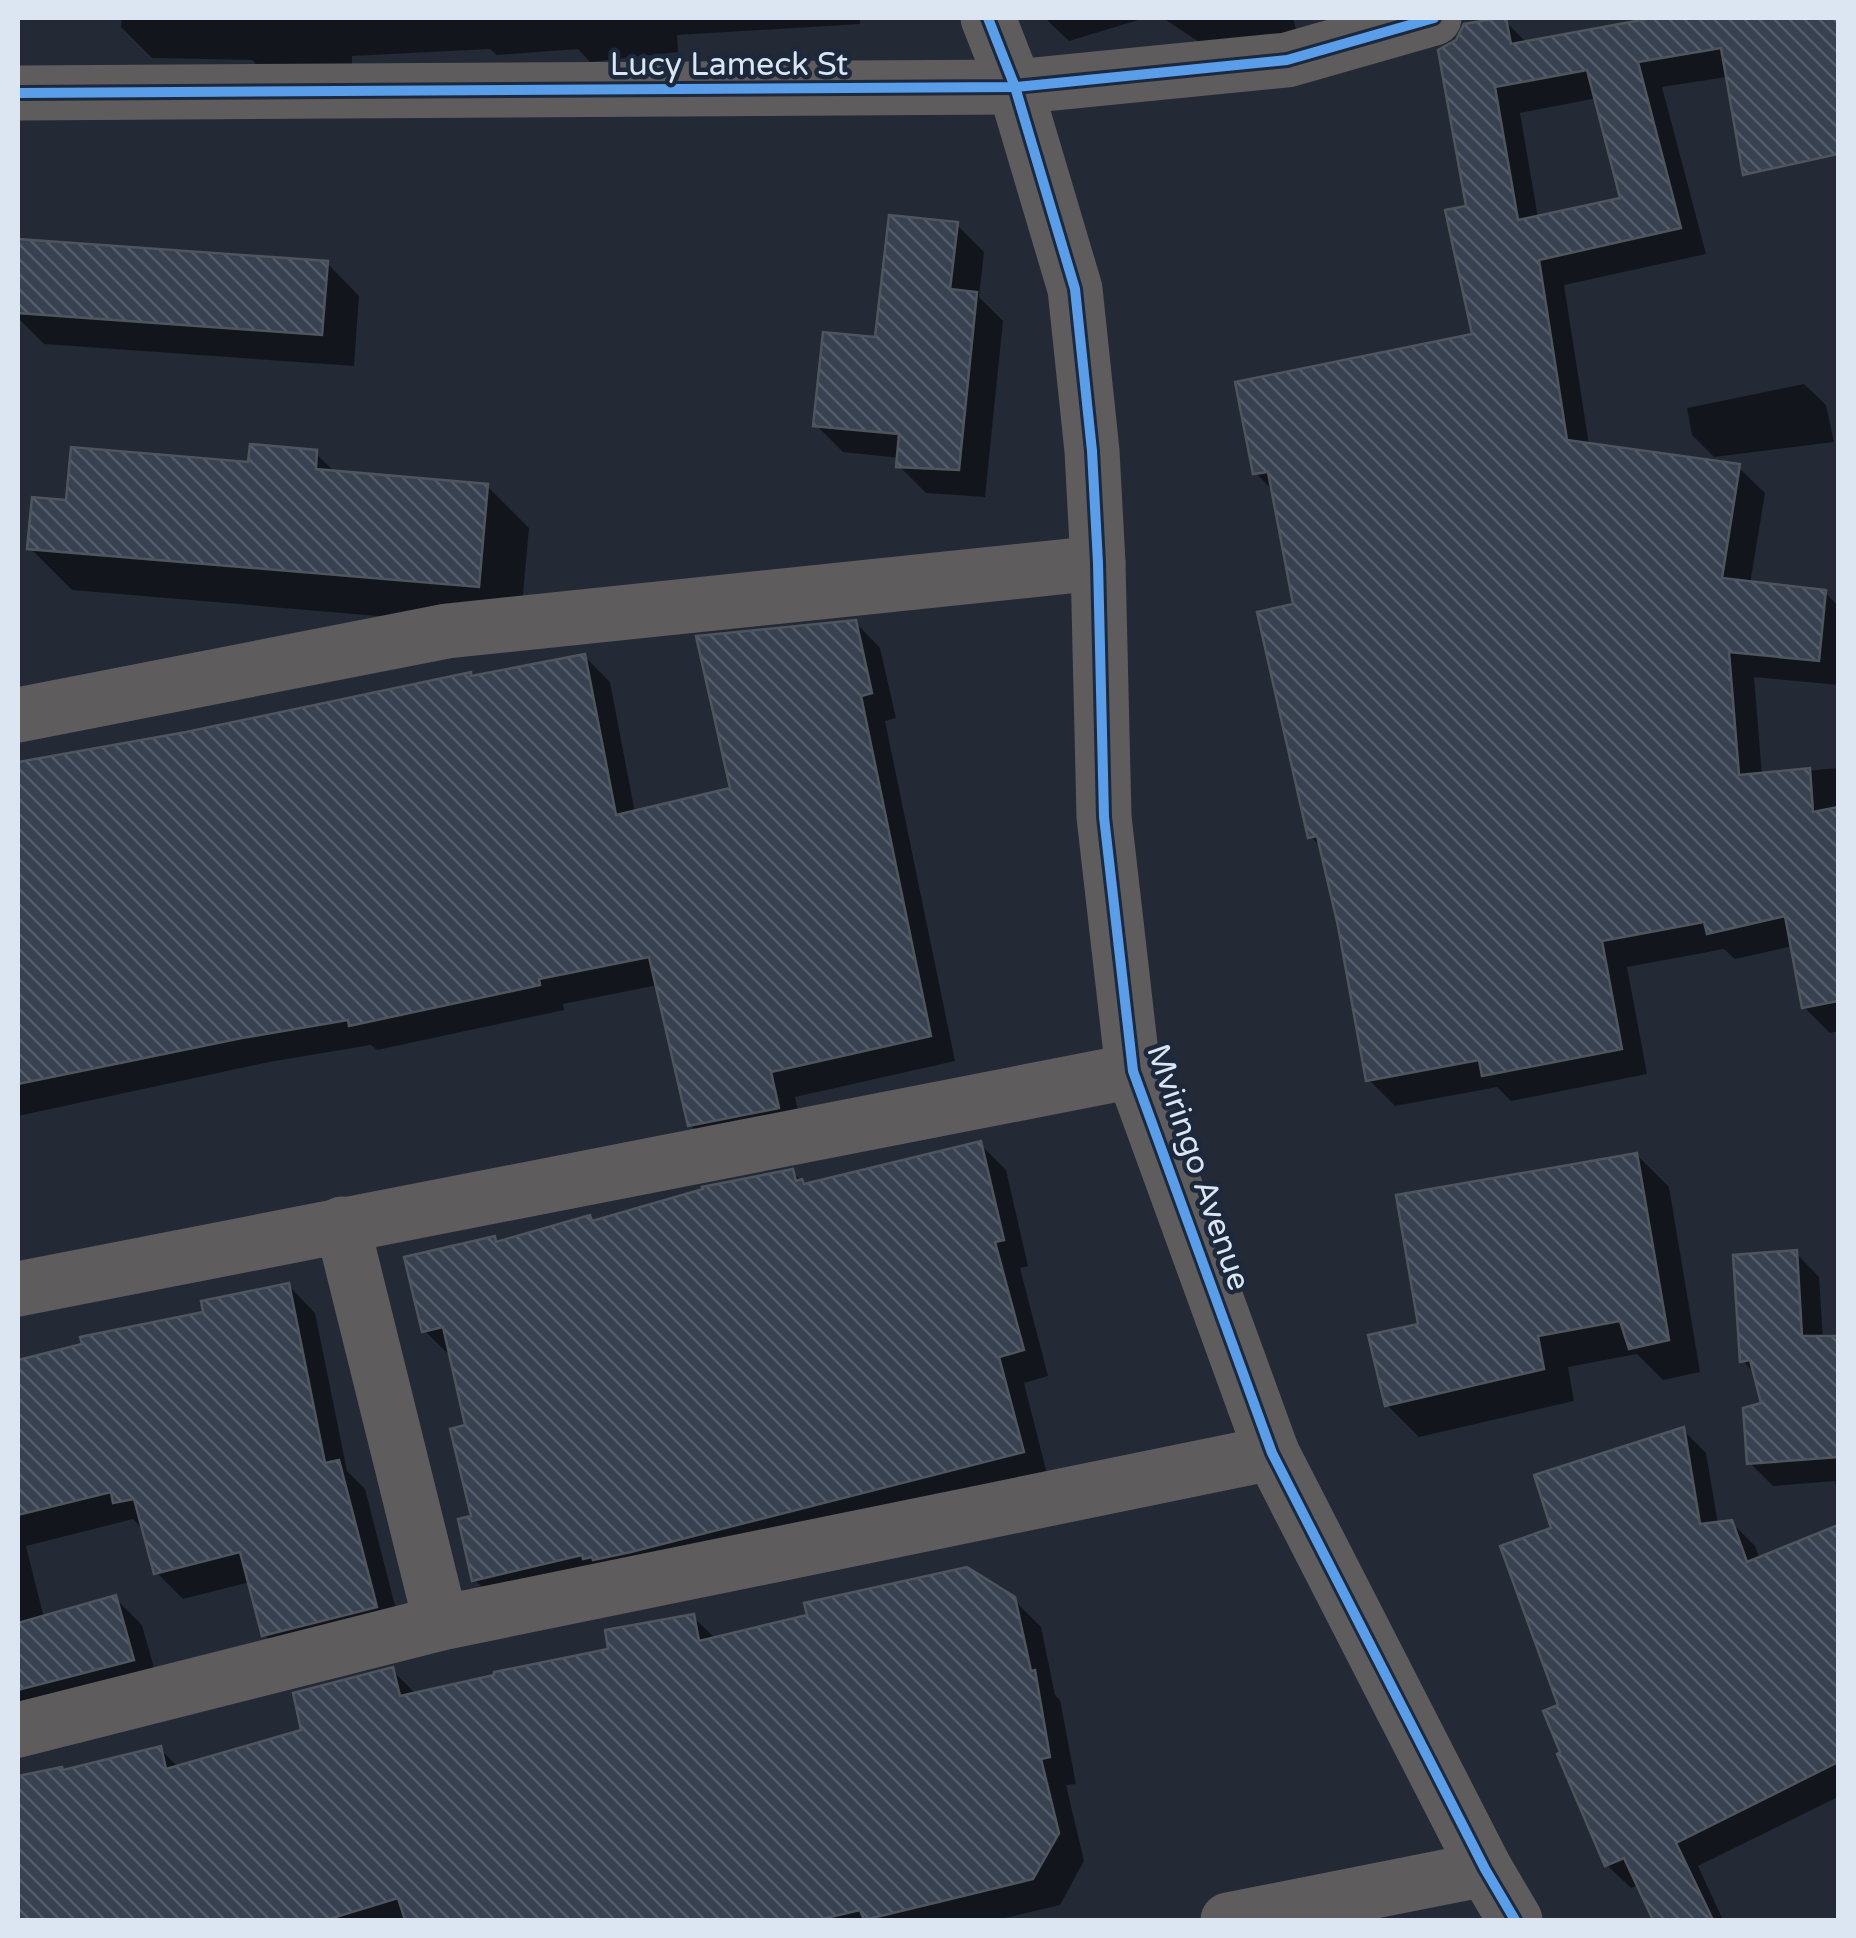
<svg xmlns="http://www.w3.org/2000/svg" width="1856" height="1938" viewBox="0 0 1856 1938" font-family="'Varela Round',sans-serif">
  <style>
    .shadow { fill: #0007; fill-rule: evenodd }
    .building { fill: url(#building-back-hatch); stroke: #4e555d; stroke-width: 2.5; fill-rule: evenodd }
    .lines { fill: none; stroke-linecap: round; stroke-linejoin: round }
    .street { stroke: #5e5c5d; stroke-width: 55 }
    .cycleway-casing { stroke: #1c283c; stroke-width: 16 }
    .cycleway { stroke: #5a9eea; stroke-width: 10 }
    .labels { text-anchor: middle; stroke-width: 9; stroke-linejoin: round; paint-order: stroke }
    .street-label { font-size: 32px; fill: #dce5f2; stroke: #1c283c }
  </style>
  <defs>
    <pattern id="building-back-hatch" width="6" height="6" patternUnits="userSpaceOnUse" patternTransform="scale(2.5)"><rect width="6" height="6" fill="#38414f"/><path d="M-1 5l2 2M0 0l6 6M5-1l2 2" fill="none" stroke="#545c69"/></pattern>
  </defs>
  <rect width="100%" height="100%" fill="#232a35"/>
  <g class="shadow">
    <path d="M122 18H860V24L677 35 678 52 590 62 578 49 497 55 490 49 352 56V75L270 78 252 60 152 58 121 27Z"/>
    <path d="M1045 18H1145L1069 41Z"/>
    <path d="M1163 18H1293L1297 34 1217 54Z"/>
    <path d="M1659 18H1838V150L1819 48 1779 69 1662 87 1706 254 1564 285 1589 445 1738 467 1765 493 1750 584 1825 592 1838 606V685L1754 677 1762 775 1838 768V1031L1830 1033 1804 1007 1793 946 1735 959 1724 949 1627 967 1647 1074 1511 1101 1497 1087 1395 1106 1369 1080 1322 848 1310 836 1296 605 1274 492 1256 473 1475 336 1469 208 1506 22 1527 43ZM1597 98 1623 199 1538 218 1520 113Z"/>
    <path d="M957 225 984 252 979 297 1003 321 985 497 926 493 899 466 900 458 843 452 816 425Z"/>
    <path d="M18 241 327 263 359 296 354 366 44 344 18 318Z"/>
    <path d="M1804 384 1826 405 1834 442 1714 457 1692 435 1687 408Z"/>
    <path d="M315 453 336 473 487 486 529 528 520 628 72 590 30 548 69 502Z"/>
    <path d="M855 622 880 648 896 718 885 721 955 1061 795 1097 803 1133 716 1150 690 1125 658 985 563 1004 564 1010 377 1050 371 1045 269 1062 18 1116V764L186 735 585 657 610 682 635 813 733 790Z"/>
    <path d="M980 1144 1006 1170 1028 1266 1020 1268 1048 1376 1024 1383 1048 1478 501 1606 475 1580 468 1427 451 1357 425 1331 494 1239 499 1244 589 1218 594 1223 793 1172 806 1186Z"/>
    <path d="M1637 1155 1669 1187 1700 1372 1663 1380 1637 1354 1568 1367 1574 1401 1419 1437 1387 1405 1421 1326Z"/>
    <path d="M1796 1253 1819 1277 1823 1339H1838V1502L1835 1481 1773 1486 1749 1462 1764 1404 1756 1375 1743 1361Z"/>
    <path d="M289 1286 315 1313 347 1471 365 1489 402 1633 291 1662 264 1635 250 1582 183 1599 156 1572 142 1529 133 1519 26 1546 44 1618 115 1598 142 1625 159 1686 18 1722V1363L206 1314Z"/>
    <path d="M1683 1430 1706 1453 1718 1524 1731 1522 1755 1546 1760 1560 1838 1528V1797L1698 1866 1723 1920H1655L1639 1885 1631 1888 1607 1865 1561 1707 1555 1529Z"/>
    <path d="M1013 1599 1041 1627 1055 1695 1060 1700 1076 1784 1066 1785 1084 1861 1060 1905 997 1920H18V1779L61 1769 64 1772 160 1749 179 1768 304 1732 392 1670 417 1695 611 1651 693 1617 716 1639Z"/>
  </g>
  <g class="building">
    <path d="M1500 18H1506L1511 44 1652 18H1838V154L1743 175 1721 48 1638 62 1681 228 1539 260 1567 440 1740 464 1722 578 1826 590 1819 661 1729 652 1739 775 1810 768 1813 812 1838 807V1001L1802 1008 1785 916 1707 934 1704 922 1602 941 1622 1049 1482 1076 1479 1060 1366 1081 1338 926 1317 836 1308 838 1257 612 1293 604 1268 472 1253 474 1235 382 1472 334 1445 210 1466 206 1438 50 1456 40 1464 24ZM1587 70 1620 198 1518 220 1495 87Z"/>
    <path d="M889 215 958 222 950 289 977 292 959 470 896 467 899 434 813 426 823 332 875 337Z"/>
    <path d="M18 239 328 261 322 335 18 313Z"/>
    <path d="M250 444 317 450 316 469 488 484 479 587 27 549 32 497 66 500 71 447 248 462Z"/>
    <path d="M856 620 872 693 861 696 931 1036 771 1072 779 1108 688 1126 649 957 539 979 540 985 349 1026 348 1020 242 1038 18 1084V762L186 732 471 672V676L585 654 616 815 730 788 696 636Z"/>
    <path d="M981 1141 1004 1240 995 1242 1024 1350 999 1357 1024 1452 631 1552 593 1560 592 1557 583 1559 582 1555 472 1581 458 1519 471 1516 450 1429 465 1425 443 1327 422 1332 404 1257 495 1236 496 1242 590 1215 592 1221 703 1189 702 1187 793 1169 796 1181 802 1179 804 1184Z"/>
    <path d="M1637 1153 1669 1340 1629 1349 1620 1321 1538 1336 1544 1369 1385 1406 1368 1335 1418 1324 1396 1195Z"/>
    <path d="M1797 1250 1802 1336H1838V1457L1747 1464 1743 1408 1761 1403 1750 1360 1740 1362 1733 1255Z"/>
    <path d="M289 1283 325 1463 339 1460 377 1607 262 1636 240 1552 154 1574 134 1499 113 1503 111 1492 18 1515V1360L82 1344 80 1337 203 1312 201 1301Z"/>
    <path d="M1684 1427 1700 1524 1732 1520 1747 1562 1838 1525V1762L1676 1843 1713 1920H1653L1624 1858 1605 1866 1557 1754 1560 1752 1543 1711 1558 1705 1500 1546 1551 1528 1534 1475Z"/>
    <path d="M967 1567 1015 1597 1031 1671 1035 1670 1050 1757 1041 1759 1059 1833 1033 1879 864 1920 860 1910 818 1920H405L398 1898 326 1920H18V1776L62 1767 63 1770 161 1746 166 1769 301 1730 293 1693 393 1667 400 1696 494 1675V1672L608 1649 605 1630 694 1614 699 1641 807 1615 804 1603Z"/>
    <path d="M116 1595 134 1660 18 1690V1623Z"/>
  </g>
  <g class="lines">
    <g class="street">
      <path d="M988 18 1015 87 1075 289 1092 451 1098 563 1104 817 1133 1071 1272 1453 1485 1869 1515 1920"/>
      <path d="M18 93 1015 87 1287 60 1434 18"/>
      <path d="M18 715 447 631 1098 563"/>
      <path d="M342 1224 441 1623"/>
      <path d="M18 1289 1133 1071"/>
      <path d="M18 1730 441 1623 1272 1453"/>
      <path d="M1228 1920 1485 1869"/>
    </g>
    <defs>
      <g id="cycleway">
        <path d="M988 18 1015 87 1075 289 1092 451 1098 563 1104 817 1133 1071 1272 1453 1485 1869 1515 1920"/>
        <path d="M18 93 1015 87 1287 60 1434 18"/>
      </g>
    </defs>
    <use href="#cycleway" class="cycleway-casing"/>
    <use href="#cycleway" class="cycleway"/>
  </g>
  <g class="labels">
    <g class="street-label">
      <text x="729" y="75">Lucy Lameck St</text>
      <text transform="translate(1199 1167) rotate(71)" y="11">Mviringo Avenue</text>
    </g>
  </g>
  <rect width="1856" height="1938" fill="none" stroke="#dce5f2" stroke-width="40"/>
</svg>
